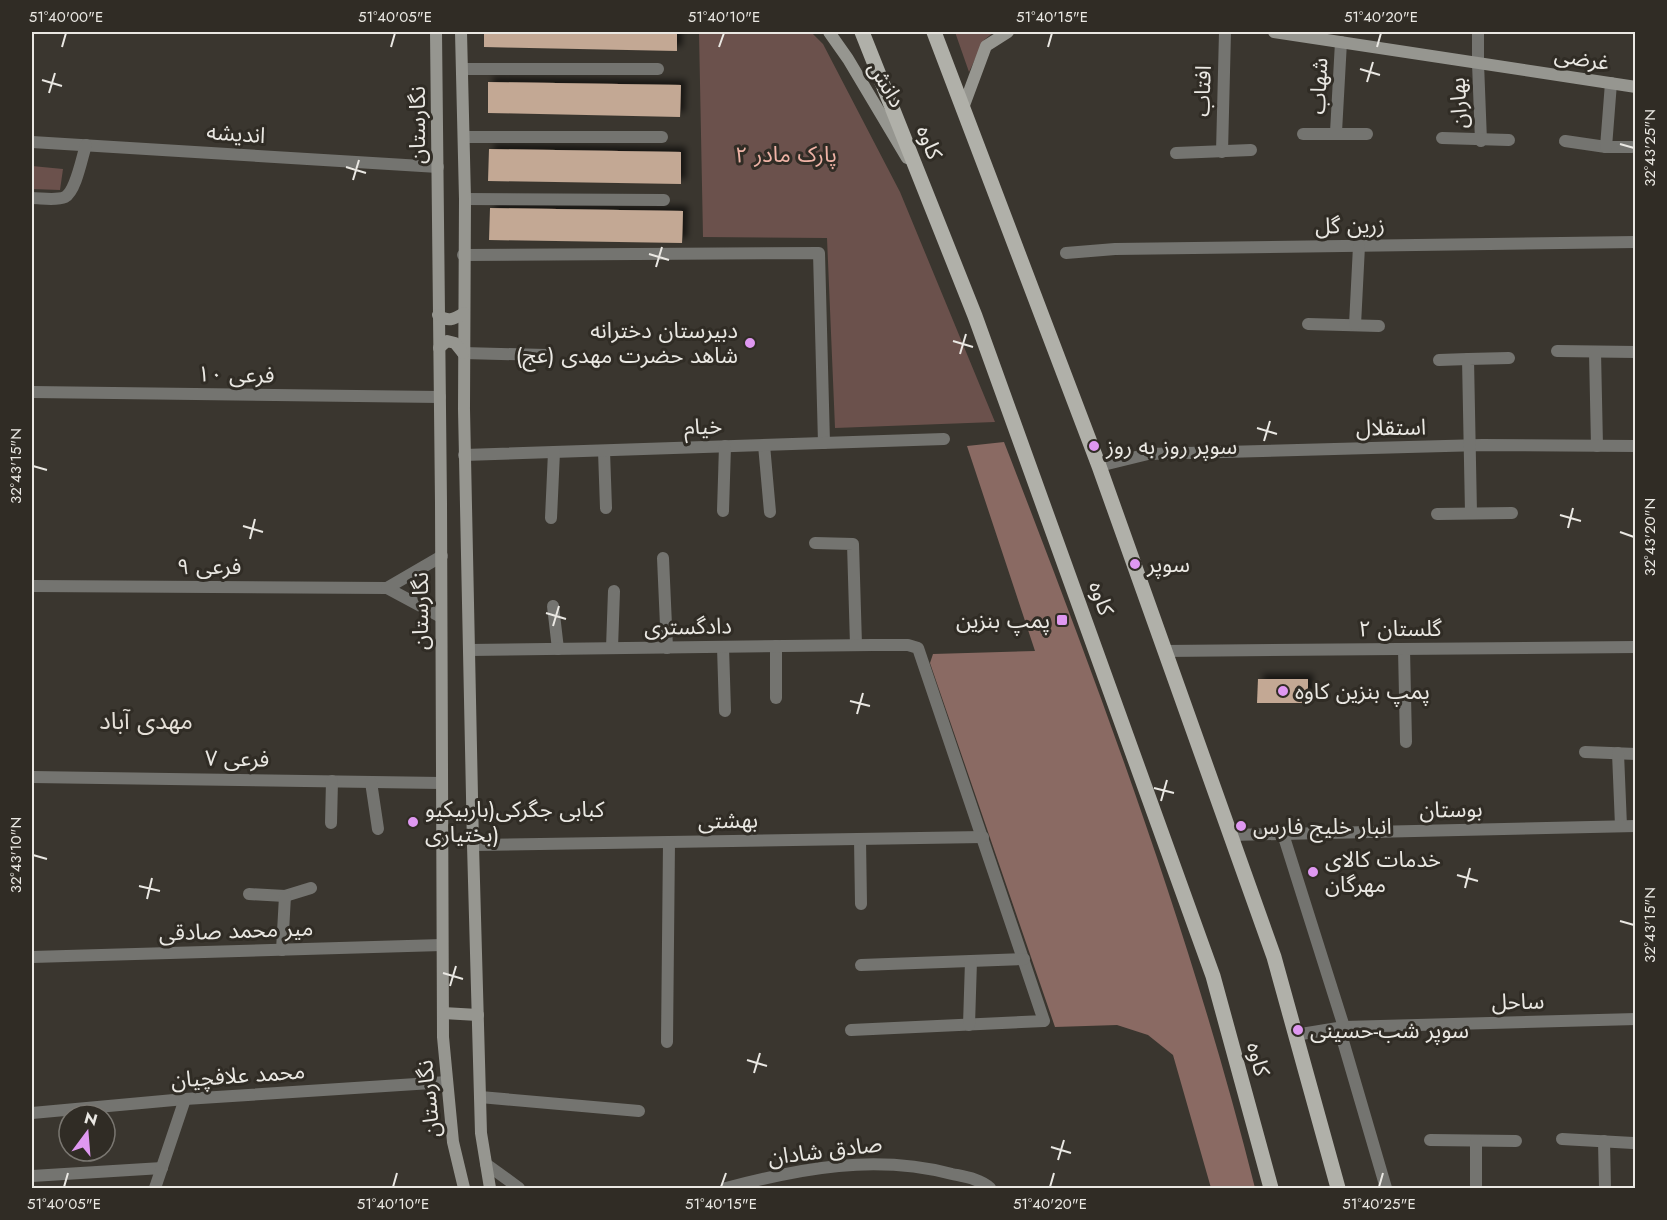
<svg xmlns="http://www.w3.org/2000/svg" width="1667" height="1220" viewBox="0 0 1667 1220" font-family="Jost,'Noto Sans Arabic',sans-serif">
  <style>
    .green { fill: #6b514c }
    .forest { fill: #8a6a63 }
    .building { fill: #c3a894; filter: url(#shadow) }
    .lines { fill: none; stroke-linecap: round; stroke-linejoin: round }
    .minor { stroke: #747470; stroke-width: 12 }
    .secondary { stroke: #969690; stroke-width: 12 }
    .primary { stroke: #b0b0a9; stroke-width: 15 }
    .ticks { fill: none; stroke: #eae8e3; stroke-width: 2 }
    .poi-dot { fill: #df98f1; stroke: #302c25; stroke-width: 2 }
    .labels { text-anchor: middle; stroke-width: 6; stroke-linejoin: round; paint-order: stroke }
    .street-label { font-size: 22px; fill: #eae8e3; stroke: #302c25 }
    .park-label { font-size: 22px; fill: #efb3a6; stroke: #302c25 }
    .poi-label { font-size: 22px; fill: #eae8e3; stroke: #302c25; text-anchor: start }
    .neighbourhood-label { font-size: 24px; fill: #e5e0d8; stroke: #302c25 }
    .neatline { fill: none; stroke: #eae8e3; stroke-width: 2 }
    .ticks-label { font-size: 15px; text-anchor: middle; fill: #eae8e3 }
  </style>
  <defs>
    <filter id="shadow"><feDropShadow dx="5" dy="-5" stdDeviation="3" flood-color="#0009"/></filter>
  </defs>
  <rect width="100%" height="100%" fill="#3a362f"/>
  <g class="green">
    <path d="M699 32H811L823 44 900 192 995 422 835 428 827 238 703 237Z"/>
    <path d="M955 32H994L984 40 969 72Z"/>
    <path d="M32 166 63 169 60 190 32 189Z"/>
  </g>
  <path class="forest" d="M1004 442C1099 687 1191 933 1255 1188H1211L1173 1055 1148 1035 1117 1025 1055 1027 930 663 933 654 1035 651 967 446Z"/>
  <g class="building">
    <path d="M484 32H677V51L484 47Z"/>
    <path d="M488 82 681 85 680 117 488 113Z"/>
    <path d="M489 149 681 152V184L488 181Z"/>
    <path d="M490 208 683 211 682 243 489 240Z"/>
    <path d="M1258 679H1308V703H1257Z"/>
  </g>
  <g class="lines">
    <g class="minor">
      <path d="M1478 32V63L1481 141"/>
      <path d="M462 69H658"/>
      <path d="M1336 132 1341 42"/>
      <path d="M1303 134H1367"/>
      <path d="M464 137H662"/>
      <path d="M1442 138 1509 140"/>
      <path d="M1565 141 1606 147H1632"/>
      <path d="M32 142 438 167"/>
      <path d="M1606 147 1611 83"/>
      <path d="M1222 152 1225 32"/>
      <path d="M1176 153 1251 150"/>
      <path d="M32 198C41 198 56 201 65 197 76 191 82 157 86 145"/>
      <path d="M465 199 664 200"/>
      <path d="M1066 253 1115 249 1636 242"/>
      <path d="M463 255 819 253 824 443"/>
      <path d="M1308 324 1379 326"/>
      <path d="M1355 325 1359 246"/>
      <path d="M1557 351 1636 352"/>
      <path d="M1595 352 1597 446"/>
      <path d="M463 353 546 355"/>
      <path d="M1439 360 1468 359"/>
      <path d="M32 392 440 397"/>
      <path d="M764 445 770 512"/>
      <path d="M604 451 606 508"/>
      <path d="M464 455 944 439"/>
      <path d="M1099 466 1148 454 1482 445 1636 446"/>
      <path d="M723 511 725 446"/>
      <path d="M1471 513 1468 359 1509 358"/>
      <path d="M1437 514 1512 513"/>
      <path d="M551 518 554 452"/>
      <path d="M815 543 853 544 856 645"/>
      <path d="M663 558 667 648"/>
      <path d="M32 586 387 588 441 617"/>
      <path d="M387 588 442 556"/>
      <path d="M553 606 558 649"/>
      <path d="M776 646V698"/>
      <path d="M723 647 725 711"/>
      <path d="M612 648 614 591"/>
      <path d="M1404 649 1406 742"/>
      <path d="M469 650 872 645H908L918 648 1044 1021 851 1030"/>
      <path d="M1164 651 1636 647"/>
      <path d="M1585 752 1636 754"/>
      <path d="M1618 753 1621 826"/>
      <path d="M32 777 441 783"/>
      <path d="M371 782 378 829"/>
      <path d="M331 823 332 781"/>
      <path d="M1283 834 1344 1027 1343 1041 1386 1188"/>
      <path d="M1231 835 1636 826"/>
      <path d="M860 839 861 904"/>
      <path d="M473 845 983 837"/>
      <path d="M249 894 285 896 311 888"/>
      <path d="M282 950 285 896"/>
      <path d="M32 957 442 945"/>
      <path d="M861 965 1024 959"/>
      <path d="M969 1025 971 961"/>
      <path d="M1295 1035 1344 1027 1636 1019"/>
      <path d="M667 1042 669 842"/>
      <path d="M480 1097 639 1111"/>
      <path d="M32 1113 185 1099 447 1082"/>
      <path d="M1562 1139 1633 1143"/>
      <path d="M1430 1140 1516 1141"/>
      <path d="M1604 1141 1605 1188"/>
      <path d="M486 1164 519 1188"/>
      <path d="M32 1176 162 1168"/>
      <path d="M155 1188 185 1099"/>
      <path d="M726 1188C802 1168 875 1154 952 1174 966 1177 980 1179 990 1188"/>
      <path d="M1476 1188V1141"/>
    </g>
    <g class="secondary">
      <path d="M436 32 441 503 443 1037 453 1142 464 1188"/>
      <path d="M461 32 465 199 464 409 473 845 481 1133 490 1188"/>
      <path d="M829 32 848 59 907 158"/>
      <path d="M1274 32 1636 87"/>
      <path d="M963 108 986 46 1008 32"/>
      <path d="M438 315C448 322 453 320 464 313"/>
      <path d="M439 348 447 341 455 343 463 353"/>
      <path d="M443 1013 478 1015"/>
    </g>
    <g class="primary">
      <path d="M862 32 975 316 1213 976 1271 1188"/>
      <path d="M934 32 1099 466 1274 957 1338 1188"/>
    </g>
  </g>
  <path class="ticks" d="M62 47 66 33M391 47 395 33M719 47 724 33M1048 47 1052 33M1377 47 1381 33M1360 69 1380 75M42 80 62 86M1367 82 1373 62M49 93 55 73M1620 144 1634 148M346 167 366 173M353 180 359 160M649 254 669 260M656 267 662 247M953 341 973 347M960 354 966 334M1257 428 1277 434M1264 441 1270 421M33 466 47 470M1560 515 1581 521M243 526 263 532M1568 528 1573 508M1620 532 1634 537M250 539 255 519M546 613 566 619M553 626 559 606M850 701 870 706M857 714 863 693M1154 788 1174 793M1161 801 1167 780M33 855 47 859M1457 875 1478 881M139 886 160 891M1465 888 1470 868M147 899 152 878M1620 921 1634 925M443 973 463 979M450 986 456 966M747 1060 767 1066M754 1073 760 1053M1051 1147 1071 1153M1058 1160 1064 1140M64 1187 68 1173M393 1187 397 1173M721 1187 726 1173M1050 1187 1054 1173M1379 1187 1383 1173"/>
  <g class="poi-dot">
    <circle cx="750" cy="343" r="6"/>
    <circle cx="1094" cy="446" r="6"/>
    <circle cx="1135" cy="564" r="6"/>
    <rect x="1056" y="614" width="12" height="12" rx="3"/>
    <circle cx="1283" cy="691" r="6"/>
    <circle cx="413" cy="822" r="6"/>
    <circle cx="1241" cy="826" r="6"/>
    <circle cx="1313" cy="872" r="6"/>
    <circle cx="1298" cy="1030" r="6"/>
  </g>
  <g class="labels">
    <g class="street-label">
      <text transform="translate(1582 58) rotate(9)" y="8">غرضی</text>
      <text transform="translate(887 84) rotate(59)" y="8">دانش</text>
      <text transform="translate(1318 86) rotate(-87)" y="8">شهاب</text>
      <text transform="translate(1202 91) rotate(-88)" y="8">افتاب</text>
      <text transform="translate(1458 103) rotate(-93)" y="8">بهاران</text>
      <text transform="translate(417 125) rotate(-90)" y="8">نگارستان</text>
      <text transform="translate(236 133) rotate(4)" y="8">اندیشه</text>
      <text transform="translate(930 142) rotate(68)" y="8">کاوه</text>
      <text transform="translate(1350 225) rotate(-1)" y="8">زرین گل</text>
      <text transform="translate(236 374) rotate(1)" y="8">فرعی ۱۰</text>
      <text transform="translate(703 426) rotate(-2)" y="8">خیام</text>
      <text transform="translate(1391 427) rotate(-1)" y="8">استقلال</text>
      <text x="209" y="574">فرعی ۹</text>
      <text transform="translate(1102 598) rotate(71)" y="8">کاوه</text>
      <text transform="translate(420 611) rotate(-90)" y="8">نگارستان</text>
      <text transform="translate(688 626) rotate(-1)" y="8">دادگستری</text>
      <text x="1400" y="636">گلستان ۲</text>
      <text transform="translate(237 758) rotate(1)" y="8">فرعی ۷</text>
      <text transform="translate(1451 809) rotate(-1)" y="8">بوستان</text>
      <text transform="translate(728 820) rotate(-1)" y="8">بهشتی</text>
      <text transform="translate(236 930) rotate(-2)" y="8">میر محمد صادقی</text>
      <text transform="translate(1518 1001) rotate(-1)" y="8">ساحل</text>
      <text transform="translate(1259 1059) rotate(75)" y="8">کاوه</text>
      <text transform="translate(238 1075) rotate(-4)" y="8">محمد علافچیان</text>
      <text transform="translate(428 1099) rotate(-96)" y="8">نگارستان</text>
      <text transform="translate(825 1150) rotate(-7)" y="8">صادق شادان</text>
    </g>
    <g class="park-label">
      <text x="786" y="162">پارک مادر ۲</text>
    </g>
    <g class="poi-label">
      <text x="738" y="338" text-anchor="end">دبیرستان دخترانه<tspan x="738" dy="25">شاهد حضرت مهدی (عج)</tspan></text>
      <text x="1106" y="454">سوپر روز به روز</text>
      <text x="1147" y="572">سوپر</text>
      <text x="1050" y="628" text-anchor="end">پمپ بنزین</text>
      <text x="1295" y="699">پمپ بنزین کاوه</text>
      <text x="425" y="817">کبابی جگرکی(باربیکیو<tspan x="425" dy="25">بختیاری)</tspan></text>
      <text x="1253" y="834">انبار خلیج فارس</text>
      <text x="1325" y="867">خدمات کالای<tspan x="1325" dy="25">مهرگان</tspan></text>
      <text x="1310" y="1038">سوپر شب-حسینی</text>
    </g>
    <g class="neighbourhood-label">
      <text x="146" y="729">مهدی آباد</text>
    </g>
  </g>
  <rect width="1667" height="1220" fill="none" stroke="#302c25" stroke-width="66"/>
  <g transform="translate(87 1133) rotate(16)"><circle r="28" fill="#302c25" stroke="#7a7771" stroke-width="1.5"/>
  <path d="M0-4.5L10 22L0 15L-10 22Z" fill="#df98f1"/>
  <text y="-9" font-size="16" font-weight="bold" text-anchor="middle" fill="#eae8e3">N</text>
  </g>
  <rect x="33" y="33" width="1601" height="1154" class="neatline"/>
  <g class="ticks-label">
    <text x="66" y="22">51°40'00"E</text>
    <text x="395" y="22">51°40'05"E</text>
    <text x="724" y="22">51°40'10"E</text>
    <text x="1052" y="22">51°40'15"E</text>
    <text x="1381" y="22">51°40'20"E</text>
    <text transform="translate(1650 148) rotate(-90)" y="5">32°43'25"N</text>
    <text transform="translate(16 466) rotate(-90)" y="5">32°43'15"N</text>
    <text transform="translate(1650 537) rotate(-90)" y="5">32°43'20"N</text>
    <text transform="translate(16 855) rotate(-90)" y="5">32°43'10"N</text>
    <text transform="translate(1650 925) rotate(-90)" y="5">32°43'15"N</text>
    <text x="64" y="1209">51°40'05"E</text>
    <text x="393" y="1209">51°40'10"E</text>
    <text x="721" y="1209">51°40'15"E</text>
    <text x="1050" y="1209">51°40'20"E</text>
    <text x="1379" y="1209">51°40'25"E</text>
  </g>
</svg>
